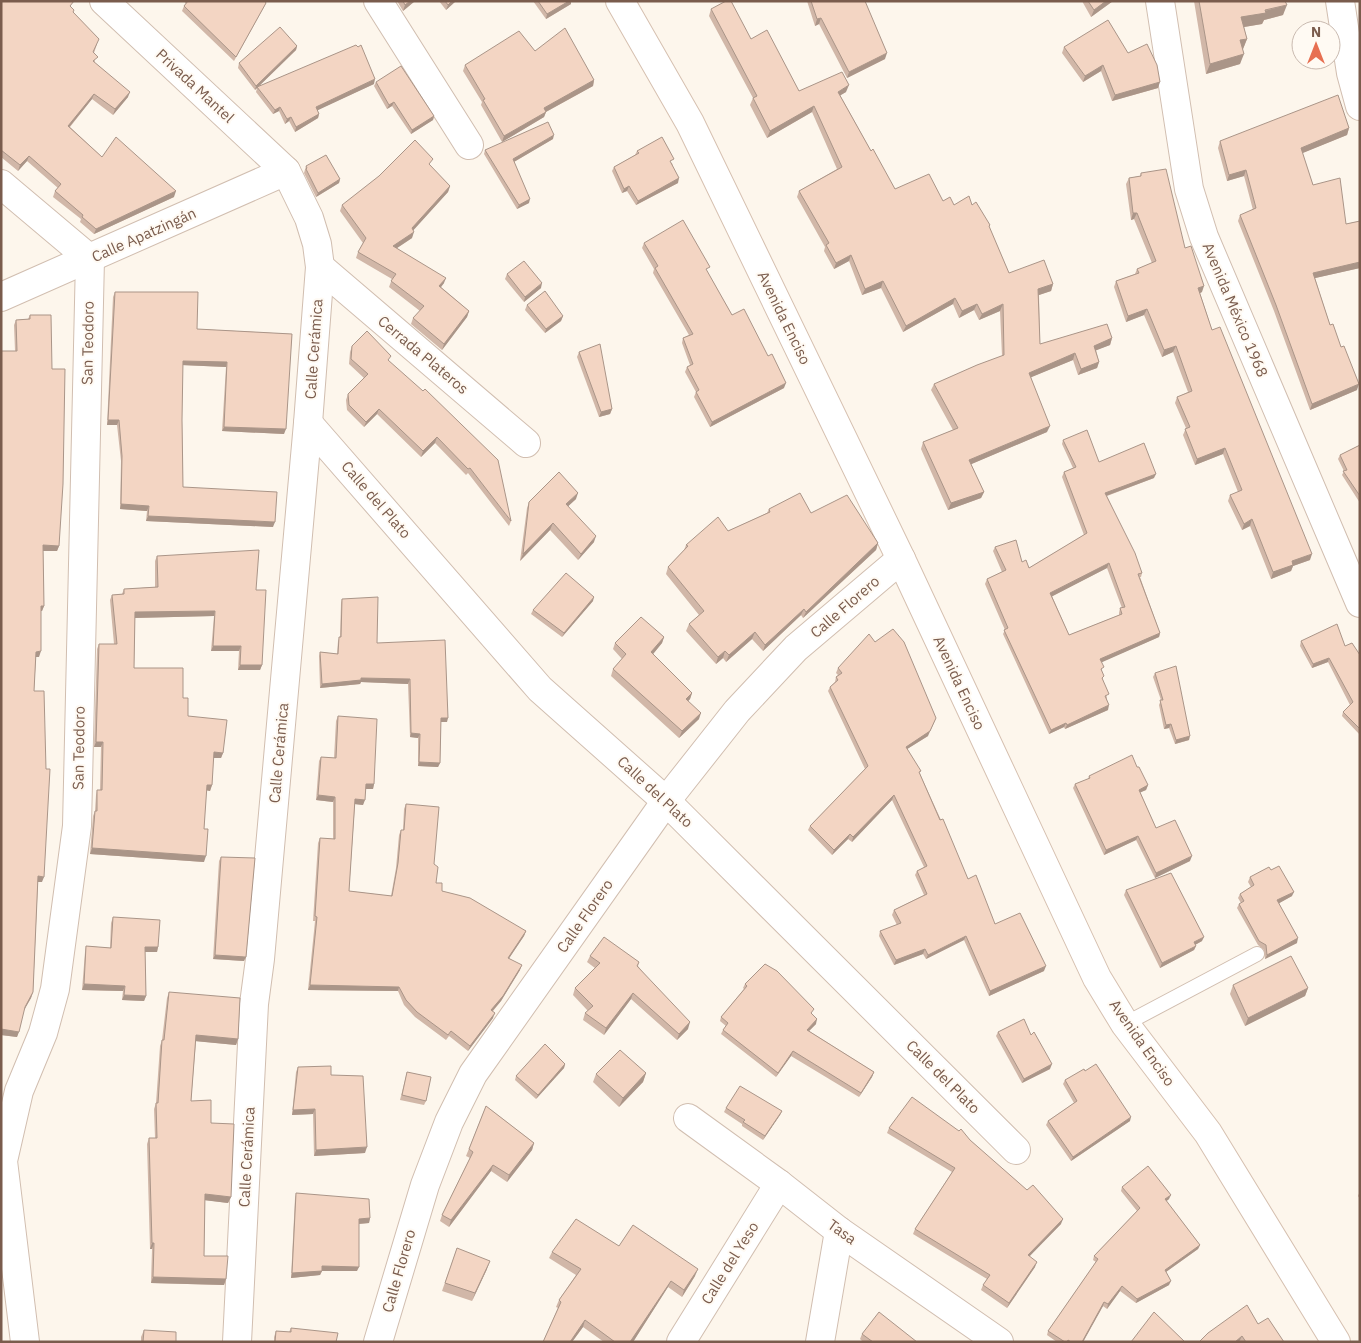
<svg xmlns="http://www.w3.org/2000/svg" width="1361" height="1343" viewBox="0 0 1361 1343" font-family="'IBM Plex Sans',sans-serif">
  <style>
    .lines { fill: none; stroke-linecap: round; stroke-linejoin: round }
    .service-casing { stroke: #d1beb0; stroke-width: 16 }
    .minor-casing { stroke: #d1beb0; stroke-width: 30 }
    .secondary-casing { stroke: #d6c0b0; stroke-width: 30 }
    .service { stroke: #fff; stroke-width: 14 }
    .minor { stroke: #fff; stroke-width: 28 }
    .secondary { stroke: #fff; stroke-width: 28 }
    .wall { fill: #d1b7a8; fill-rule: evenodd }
    .shaded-wall { fill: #aa9588 }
    .building { fill: #f3d5c3; stroke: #aa9588; fill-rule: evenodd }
    .labels { text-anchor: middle; stroke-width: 4; stroke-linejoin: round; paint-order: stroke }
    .street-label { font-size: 15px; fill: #7a5c4d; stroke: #fffaf3 }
  </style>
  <rect width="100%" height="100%" fill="#fdf6ec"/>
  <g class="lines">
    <defs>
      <path id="service" d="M1125 1024 1257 954"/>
      <g id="minor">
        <path d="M104 1 286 171 309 218 317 244 320 267 308 423 260 959 254 1004 237 1342"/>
        <path d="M378 1 469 145"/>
        <path d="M1160 1 1189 189 1204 237 1360 603"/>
        <path d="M1340 1 1351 73 1360 106"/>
        <path d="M1 184 90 259 77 826 55 989 43 1033 19 1091 3 1161 25 1342"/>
        <path d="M320 267 526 443"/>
        <path d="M1 297 286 171"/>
        <path d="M308 423 540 689 666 801 1016 1150"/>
        <path d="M688 1118 779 1184 839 1231 999 1342"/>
        <path d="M378 1342 425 1185 449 1122 473 1074 666 801 737 711 796 648 901 559"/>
        <path d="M681 1342 779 1184"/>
        <path d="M820 1342 839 1231"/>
      </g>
      <path id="secondary" d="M620 1 690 123 901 559 1097 978 1125 1024 1208 1133 1336 1342"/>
    </defs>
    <use href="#service" class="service-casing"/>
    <use href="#minor" class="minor-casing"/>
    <use href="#secondary" class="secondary-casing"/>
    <use href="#service" class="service"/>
    <use href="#minor" class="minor"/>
    <use href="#secondary" class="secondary"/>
  </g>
  <g class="wall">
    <path d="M1 1 71 7 74 10 73 13 97 44 94 53 95 63 128 97 113 115 92 99 70 127 102 157 174 197 94 234 80 222 81 219 53 197 55 191 58 188 27 161 18 171 1 157Z"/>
    <path d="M184 1H265L266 3 264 7 234 61 182 11 184 6 186 4Z"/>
    <path d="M397 1H415L403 11Z"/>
    <path d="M439 1H456L446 10Z"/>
    <path d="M533 1H571V4L546 19Z"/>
    <path d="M807 1H865L885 59 847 78 819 24 815 26Z"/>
    <path d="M1082 1H1113L1091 17Z"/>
    <path d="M1194 1H1285L1283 15 1264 20 1262 24 1244 27 1247 39 1243 49 1240 64 1206 74Z"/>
    <path d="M711 9 751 39 799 91 846 92 840 95 871 151 895 189 943 201 954 205H972L990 225 989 227 1009 273 1053 284 1051 291 1039 295 1040 344 1112 338 1110 345 1096 350 1099 362 1097 368 1078 375 1073 360 1031 377 1047 432 971 464 984 492 981 498 948 510 921 449 923 442 953 430 931 390 934 384 1002 356 1000 311 979 320 974 310 959 318 953 304 903 332 881 288 862 295 849 261 834 269 824 251 825 247 797 197 799 191 837 169 812 112 767 138 750 105 753 98 709 16Z"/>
    <path d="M297 46 296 50 258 87 374 84 317 110 319 114 318 118 295 132 289 121 285 124 279 111 273 114 256 92 257 88 255 90 238 68 239 63Z"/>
    <path d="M1064 47 1128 53 1158 88 1112 101 1101 71 1083 82 1062 53Z"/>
    <path d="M535 51 594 80 593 86 546 112 544 117 502 142 481 105 482 102 463 71 465 65Z"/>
    <path d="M376 82 434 116 433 120 411 134 392 106 387 109 374 86Z"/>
    <path d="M1349 128 1347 135 1302 153 1313 185 1346 224 1360 221V268L1315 278 1330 325 1357 390 1310 410 1274 311 1238 221 1240 215 1253 210 1244 176 1227 181 1218 148 1220 141Z"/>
    <path d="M553 139 514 162 529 203 517 209 484 154 485 150Z"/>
    <path d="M637 151 672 163 678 183 636 205 627 191 622 193 612 171 614 167 635 155Z"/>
    <path d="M431 165 430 166 450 186 448 192 413 230 412 238 397 248 444 283 441 287 469 311 467 317 442 350 411 324 413 318 420 311 389 287 392 279 356 258 358 252 363 243 340 211 342 205Z"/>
    <path d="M306 166 340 179 339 183 316 197 304 173Z"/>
    <path d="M1141 173 1185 248 1202 292 1200 293 1212 330 1310 560 1293 566 1291 571 1271 579 1250 526 1242 530 1228 501 1230 495 1238 492 1223 454 1195 465 1183 435 1186 428 1175 403 1177 397 1188 392 1173 352 1162 357 1144 315 1126 322 1114 287 1116 281 1135 274 1137 269 1152 263 1134 219 1131 220 1126 184 1129 178 1140 176Z"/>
    <path d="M644 243 708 273 732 315 784 388 710 427 694 397 696 392 685 372 687 367 690 365 682 343 683 338 689 335 653 273 654 269 642 248Z"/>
    <path d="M507 274 541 288 524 302 505 279Z"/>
    <path d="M115 292 197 329 292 334 284 434 222 431 226 367 182 365V420L183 487 273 527 146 521 147 511 120 509 121 461 117 425H107L113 297Z"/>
    <path d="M527 305 563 316 561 321 545 333 525 310Z"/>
    <path d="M30 315 52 369 59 546 57 551H43L44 606 42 611H41L39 657H36L34 691 42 882H38L33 992 31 998 24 1010 17 1037 1 1035V351H15L14 325 16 320 28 319Z"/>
    <path d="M352 346 389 361 511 521 509 526 468 473 466 475 435 443 421 457 377 414 364 427 347 410 346 400 348 394 364 378 349 364 350 352Z"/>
    <path d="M579 352 612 409 610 414 599 417 577 357Z"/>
    <path d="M1063 440 1099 462 1154 478 1107 496 1142 573 1141 577H1140L1160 633 1159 637 1101 662 1103 680 1107 698V699L1108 710 1065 729 1064 727 1049 734 1003 634 1005 630 985 584 987 579 1002 572 993 551 995 547 1029 568 1084 535 1062 477 1064 472 1073 468 1062 444ZM1107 568 1122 608H1120L1119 613V615L1069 635 1052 596Z"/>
    <path d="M1360 445V503L1342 475 1344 471 1338 459 1340 455Z"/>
    <path d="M576 499 568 506 594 542 578 560 550 530 520 561 527 508 529 502Z"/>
    <path d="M769 509 811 513 878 543 876 550 803 618 801 615 763 651 752 639 726 662 723 658 716 664 686 631 689 624 699 615 666 574 668 567 684 550 686 545 728 531 767 513Z"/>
    <path d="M157 556 256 590 262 665 260 670H238L239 651H211L214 616 135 618 134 668 183 698 188 716 223 753 221 758H213L212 785 210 791 206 790 204 829V862L90 854 93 816 95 811 96 795 97 790H100L101 747H94L97 649 99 644H114L110 600 112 595 122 594 124 589 155 587V561Z"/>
    <path d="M342 599 377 643 447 722H441L440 763 438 767 418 766V738L410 737 408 684 361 682 360 684 320 688 319 656 320 652 337 654 338 641 340 637 341 603Z"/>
    <path d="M593 601 562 637 531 614 533 610Z"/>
    <path d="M664 637 662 643 653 654 692 693 690 699 688 701 699 719 679 738 611 676 613 669 622 659 613 649 615 643Z"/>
    <path d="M1301 641 1345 646 1360 655V735L1342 716 1343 712 1350 705 1328 662 1312 668 1300 646Z"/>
    <path d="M838 668 928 736 907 749 920 774 968 879 995 924 1044 971 989 996 964 940 926 959 923 954 894 965 879 936 880 931 897 925 892 915 894 910 924 895 915 875 917 871 924 867 892 800 852 842 848 839 832 855 808 830 810 826 865 769 828 691 830 687 835 682 836 677 838 675 836 673Z"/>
    <path d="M1155 673 1189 740 1175 744 1169 728 1164 729 1159 705 1161 700 1153 677Z"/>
    <path d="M338 716 374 784 373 789H366L363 805 355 804 349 891 391 896 396 868 399 835 401 830H403L404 809 406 804 434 864 436 883 442 891 526 931 524 936 509 958 520 970 501 1001 493 1011V1018L468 1051 449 1036 446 1040 415 1017 404 1005 398 991 308 990 315 921H313L318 843 320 838 333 839V802L316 800 319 761 321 757 334 758 336 721Z"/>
    <path d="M1137 767 1148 785 1146 790 1140 792 1156 828 1190 861 1155 878 1136 840 1104 855 1073 788 1075 784 1088 779 1089 776Z"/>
    <path d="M221 857 244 961 213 959 219 861Z"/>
    <path d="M1271 870 1292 896 1279 903 1297 943 1265 959 1264 950 1258 945 1237 908 1239 904 1241 903 1238 898 1240 894 1251 887 1248 882 1250 877Z"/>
    <path d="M1126 890 1202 941 1195 945 1196 946 1194 950 1160 968 1124 895Z"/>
    <path d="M113 917 158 947 157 952H145L146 996 144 1001 122 1000 123 991 82 990 85 952 86 946 110 948 111 923Z"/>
    <path d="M590 956 639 962 638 966 688 1029 677 1040 631 999 604 1035 583 1020 585 1013 588 1011 573 995 575 988 595 968 587 962Z"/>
    <path d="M745 984 812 1013V1014L816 1024 809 1031 874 1072 872 1077 859 1097 791 1056 776 1077 721 1034 723 1030 726 1026 720 1021 721 1017 744 989 743 988Z"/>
    <path d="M1233 985 1308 988 1305 996 1245 1026 1230 994Z"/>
    <path d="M169 992 238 1039 236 1045 196 1041 191 1101 211 1123 231 1197 228 1203 205 1200 204 1256 226 1279 224 1285 151 1283 152 1249H150L147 1144 149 1138H155L154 1109 156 1103 160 1046 162 1040 167 998Z"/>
    <path d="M998 1032 1031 1035 1050 1069 1022 1083 996 1036Z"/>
    <path d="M565 1064 564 1068 536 1099 515 1080 516 1076Z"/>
    <path d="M298 1067 331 1075 365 1153 314 1156 313 1114 292 1115 296 1072Z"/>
    <path d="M407 1072 426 1101 424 1105 400 1100Z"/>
    <path d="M646 1073 643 1082 619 1107 593 1082 596 1074Z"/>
    <path d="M1065 1080 1130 1121 1071 1161 1046 1125 1048 1121 1074 1103 1063 1084Z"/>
    <path d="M486 1106 534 1143 532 1150 507 1182 491 1171 449 1227 440 1221 442 1215 470 1158 466 1156Z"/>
    <path d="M726 1108 782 1111 780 1115 763 1140 742 1126V1124L724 1112Z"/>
    <path d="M889 1128 970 1140 1061 1224 1029 1256 1035 1267 1007 1308 981 1290 983 1285 987 1279 913 1234 915 1229 952 1172 887 1133Z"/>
    <path d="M1122 1187 1169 1199 1166 1201 1200 1245 1198 1249 1166 1272 1169 1285 1136 1303 1120 1291 1107 1309 1103 1306 1083 1342H1057L1047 1335 1048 1331 1096 1262 1093 1260 1094 1256 1137 1211 1121 1191Z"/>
    <path d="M1360 1191V1199L1358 1196Z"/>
    <path d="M296 1193 370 1218 369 1223 359 1224 357 1271H322L320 1275 291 1278 295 1198Z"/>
    <path d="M619 1246 695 1276 682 1297 668 1287 633 1342H604L583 1327 572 1342H543L558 1308 556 1307 559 1300 576 1275 549 1258 552 1252Z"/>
    <path d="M457 1248 487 1269 472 1301 442 1291Z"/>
    <path d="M1258 1324 1284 1342H1241L1240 1341 1239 1342H1199Z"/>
    <path d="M291 1328 336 1342H274V1337L276 1331 289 1332Z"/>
    <path d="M144 1330 176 1342H141V1337Z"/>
    <path d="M862 1334 917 1342H863L860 1339Z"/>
  </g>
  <g class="shaded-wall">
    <path d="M410 1H415L403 11 405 5Z"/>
    <path d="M452 1H456L446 10 448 5Z"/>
    <path d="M569 1H571V4L546 19 547 14Z"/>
    <path d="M1106 1H1113L1091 17 1094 10Z"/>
    <path d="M1287 5 1283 15 1264 20 1262 24 1238 28 1241 17Z"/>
    <path d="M821 18 819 24 815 26 817 19Z"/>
    <path d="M1247 39 1243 49 1237 51 1240 40Z"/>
    <path d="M297 46 296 50 255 90 256 86Z"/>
    <path d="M887 53 885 59 847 78 849 72Z"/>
    <path d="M1244 54 1240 64 1206 74 1210 64Z"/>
    <path d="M1103 65 1101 71 1083 82 1085 76Z"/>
    <path d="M375 79 374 84 314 112 316 107Z"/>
    <path d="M594 80 593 86 542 114 544 108Z"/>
    <path d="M1160 82 1158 88 1112 101 1115 95Z"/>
    <path d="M849 85 846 92 836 98 838 92Z"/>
    <path d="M130 92 128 97 113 115 115 109Z"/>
    <path d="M94 94 92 99 66 131 68 126Z"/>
    <path d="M394 102 392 106 387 109 389 105Z"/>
    <path d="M814 106 812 112 767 138 770 131Z"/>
    <path d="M280 107 279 111 273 114 275 110Z"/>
    <path d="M546 112 544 117 502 142 504 136Z"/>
    <path d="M319 114 318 118 295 132 296 127Z"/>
    <path d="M434 116 433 120 411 134 412 130Z"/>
    <path d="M291 117 289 121 285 124 287 119Z"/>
    <path d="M1349 128 1347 135 1298 155 1301 148Z"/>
    <path d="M554 135 553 139 512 163 513 159Z"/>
    <path d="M29 156 27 161 18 171 20 165Z"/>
    <path d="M1246 170 1244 176 1227 181 1229 175Z"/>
    <path d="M679 178 678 183 636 205 638 201Z"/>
    <path d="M340 179 339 183 316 197 318 193Z"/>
    <path d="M450 186 448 192 410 234 412 228Z"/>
    <path d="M629 186 627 191 622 193 624 189Z"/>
    <path d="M176 191 174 197 94 234 96 229Z"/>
    <path d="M530 199 529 203 517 209 519 205Z"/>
    <path d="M1133 213H1137L1134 219 1131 220Z"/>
    <path d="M414 232 412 238 391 252 393 246Z"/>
    <path d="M851 255 849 261 834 269 836 263Z"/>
    <path d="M1360 262V268L1311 279 1313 273Z"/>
    <path d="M446 278 444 283 437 292 439 286Z"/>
    <path d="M883 281 881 288 862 295 865 289Z"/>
    <path d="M542 283 541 288 524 302 525 297Z"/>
    <path d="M1053 284 1051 291 1036 296 1038 289Z"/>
    <path d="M1204 286 1202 292 1196 295 1198 288Z"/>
    <path d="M955 298 953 304 903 332 906 326Z"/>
    <path d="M977 304 974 310 959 318 962 311Z"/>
    <path d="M1003 304 1000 311 979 320 982 314Z"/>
    <path d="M1147 309 1144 315 1126 322 1128 316Z"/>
    <path d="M469 311 467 317 442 350 444 344Z"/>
    <path d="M563 316 561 321 545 333 546 329Z"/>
    <path d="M1112 338 1110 345 1092 352 1094 346Z"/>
    <path d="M1176 346 1173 352 1162 357 1164 350Z"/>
    <path d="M1075 353 1073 360 1027 379 1029 373Z"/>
    <path d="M183 361 227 362 226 367 181 365Z"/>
    <path d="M1099 362 1097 368 1078 375 1081 369Z"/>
    <path d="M786 383 784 388 710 427 712 422Z"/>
    <path d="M1359 384 1357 390 1310 410 1312 404Z"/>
    <path d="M379 409 377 414 364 427 366 422Z"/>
    <path d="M612 409 610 414 599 417 601 412Z"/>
    <path d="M108 420H119L117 425H107Z"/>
    <path d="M1050 426 1047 432 967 466 969 460Z"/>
    <path d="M224 427 286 429 284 434 222 431Z"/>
    <path d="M437 437 435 443 421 457 423 451Z"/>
    <path d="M1225 448 1223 454 1195 465 1197 459Z"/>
    <path d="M1156 474 1154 478 1103 497 1105 493Z"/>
    <path d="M984 492 981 498 948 510 951 503Z"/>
    <path d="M578 493 576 499 563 511 566 504Z"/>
    <path d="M121 504 149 506 147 511 120 509Z"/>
    <path d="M148 516 275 522 273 527 146 521Z"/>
    <path d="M1252 519 1250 526 1242 530 1244 524Z"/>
    <path d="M553 523 550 530 520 561 523 554Z"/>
    <path d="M596 536 594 542 578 560 581 554Z"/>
    <path d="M878 543 876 550 803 618 806 612Z"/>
    <path d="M43 545 59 546 57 551H41Z"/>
    <path d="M1312 554 1310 560 1293 566 1291 571 1271 579 1273 572 1292 561Z"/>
    <path d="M1109 563 1107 568 1049 598 1050 593Z"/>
    <path d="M594 597 593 601 562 637 564 633Z"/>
    <path d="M41 606H44L42 611H39Z"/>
    <path d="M804 609 801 615 763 651 765 645Z"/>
    <path d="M215 611 214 616 133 618 135 612Z"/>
    <path d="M755 632 752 639 726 662 729 655Z"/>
    <path d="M1160 633 1159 637 1098 664 1100 659Z"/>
    <path d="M664 637 662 643 649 659 651 652Z"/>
    <path d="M213 646H241L239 651H211Z"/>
    <path d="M41 651 39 657H34L36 652Z"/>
    <path d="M725 651 723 658 716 664 718 657Z"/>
    <path d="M1329 658 1328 662 1312 668 1313 664Z"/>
    <path d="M240 665H262L260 670H238Z"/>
    <path d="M361 678 410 679 408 684 361 682 360 684 320 688 322 684Z"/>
    <path d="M692 693 690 699 684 706 686 699Z"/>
    <path d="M1109 705 1108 710 1065 729 1067 725Z"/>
    <path d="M701 713 699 719 679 738 682 731Z"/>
    <path d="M441 718H448L447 722H440Z"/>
    <path d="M936 718 928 736 904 751 906 747Z"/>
    <path d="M1066 723 1064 727 1049 734 1051 730Z"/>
    <path d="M1171 724 1169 728 1164 729 1166 725Z"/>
    <path d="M411 733 420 734 418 738 410 737Z"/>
    <path d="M1190 736 1189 740 1175 744 1176 740Z"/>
    <path d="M96 742H103L101 747H94Z"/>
    <path d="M214 752 223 753 221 758H212Z"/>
    <path d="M419 762 440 763 438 767 418 766Z"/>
    <path d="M366 784H374L373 789H365Z"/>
    <path d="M207 785H212L210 791 205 790Z"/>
    <path d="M1148 785 1146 790 1137 794 1139 790Z"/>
    <path d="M318 795 335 797 333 802 316 800Z"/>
    <path d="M894 795 892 800 852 842 853 837Z"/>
    <path d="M355 799 365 800 363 805 354 804Z"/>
    <path d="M850 834 848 839 832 855 834 850Z"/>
    <path d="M1138 836 1136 840 1104 855 1106 850Z"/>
    <path d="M92 848 206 856 204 862 90 854Z"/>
    <path d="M1192 856 1190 861 1155 878 1156 873Z"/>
    <path d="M38 876 44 877 42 882H36Z"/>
    <path d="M1294 892 1292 896 1276 905 1277 900Z"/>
    <path d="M526 931 524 936 506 963 508 958Z"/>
    <path d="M966 936 964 940 926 959 928 955Z"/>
    <path d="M1204 937 1202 941 1193 946 1194 942Z"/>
    <path d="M1298 938 1297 943 1265 959 1267 955Z"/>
    <path d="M1196 946 1194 950 1160 968 1162 963Z"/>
    <path d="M145 947H158L157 952H143Z"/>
    <path d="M925 949 923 954 894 965 896 960Z"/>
    <path d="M215 955 246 957 244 961 213 959Z"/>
    <path d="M522 965 520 970 501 1001 489 1015 491 1010Z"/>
    <path d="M1046 966 1044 971 989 996 990 991Z"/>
    <path d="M84 984 125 986 123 991 82 990Z"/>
    <path d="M310 985 399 987 398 991 308 990Z"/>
    <path d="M1308 988 1305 996 1245 1026 1248 1018Z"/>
    <path d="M33 992 31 998 23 1012 25 1007Z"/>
    <path d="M633 993 631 999 604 1035 606 1028Z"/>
    <path d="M124 995 146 996 144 1001 122 1000Z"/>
    <path d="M495 1013 493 1018 468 1051 470 1046Z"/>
    <path d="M817 1019 816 1024 806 1034 807 1030Z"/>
    <path d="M690 1022 688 1029 677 1040 679 1034Z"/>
    <path d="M1 1029 19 1032 17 1037 1 1035Z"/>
    <path d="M196 1035 238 1039 236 1045 194 1041Z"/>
    <path d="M793 1051 791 1056 776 1077 778 1073Z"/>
    <path d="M565 1064 564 1068 536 1099 538 1095Z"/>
    <path d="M1052 1064 1050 1069 1022 1083 1024 1079Z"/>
    <path d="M874 1072 872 1077 859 1097 861 1093Z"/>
    <path d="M646 1073 643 1082 619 1107 623 1098Z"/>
    <path d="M315 1109 313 1114 292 1115 293 1110Z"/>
    <path d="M782 1111 780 1115 763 1140 765 1136Z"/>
    <path d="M1131 1117 1130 1121 1071 1161 1073 1157Z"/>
    <path d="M534 1143 532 1150 507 1182 509 1175Z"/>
    <path d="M367 1147 365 1153 314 1156 316 1150Z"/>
    <path d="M493 1165 491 1171 449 1227 451 1220Z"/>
    <path d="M205 1194 231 1197 228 1203 203 1200Z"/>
    <path d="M1171 1195 1169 1199 1163 1204 1165 1199Z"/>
    <path d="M370 1218 369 1223 357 1224 359 1219Z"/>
    <path d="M1063 1219 1061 1224 1026 1260 1028 1255Z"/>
    <path d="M152 1243H154L152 1249H150Z"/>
    <path d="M1200 1245 1198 1249 1163 1274 1165 1270Z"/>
    <path d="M490 1261 487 1269 472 1301 475 1293Z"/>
    <path d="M1037 1262 1035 1267 1007 1308 1009 1303Z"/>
    <path d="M322 1266 359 1267 357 1271H322L320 1275 291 1278 292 1273Z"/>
    <path d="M698 1269 695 1276 682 1297 684 1290Z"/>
    <path d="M153 1277 226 1279 224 1285 151 1283Z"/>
    <path d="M671 1281 668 1287 633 1342H630Z"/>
    <path d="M1171 1281 1169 1285 1136 1303 1137 1299Z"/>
    <path d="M1122 1286 1120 1291 1107 1309 1108 1304Z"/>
    <path d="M1104 1302 1103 1306 1083 1342H1082Z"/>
    <path d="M585 1320 583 1327 572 1342H570Z"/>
    <path d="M1242 1336 1239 1342H1235Z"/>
  </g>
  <g class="building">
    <path d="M1 1H74L70 6 74 10 73 12 99 39 93 52 98 57 93 61 130 92 115 109 94 94 68 126 102 157 116 137 176 191 96 229 82 217 83 215 55 191 61 184 29 156 20 165 1 150Z"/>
    <path d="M188 1H265L266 3 236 57 184 6Z"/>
    <path d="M403 1H410L405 5Z"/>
    <path d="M445 1H452L448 5Z"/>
    <path d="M538 1H569L547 14Z"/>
    <path d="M726 1H731L751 39 767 30 799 91 842 72 849 85 838 92 871 151 873 149 895 189 929 174 943 201 950 197 954 205 969 196 972 205 976 202 990 225 989 226 1009 273 1044 260 1053 284 1038 289 1040 344 1107 324 1112 338 1094 346 1099 362 1081 369 1075 353 1029 373 1050 426 969 460 984 492 951 503 923 442 958 428 934 384 977 365 1004 355 1003 304 982 314 977 304 962 311 955 298 906 326 883 281 865 289 851 255 836 263 826 245 829 243 799 191 842 167 814 106 770 131 753 98 757 96 711 9Z"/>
    <path d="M811 1H865L887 53 849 72 821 18 817 19Z"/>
    <path d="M1088 1H1106L1094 10Z"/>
    <path d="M1199 1H1285L1287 5 1265 10 1266 13 1241 17 1247 39 1240 40 1244 54 1210 64Z"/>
    <path d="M1108 20 1128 53 1147 44 1157 65 1160 82 1115 95 1103 65 1085 76 1064 47Z"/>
    <path d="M280 27 297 46 256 86 239 63Z"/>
    <path d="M565 28 594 80 544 108 546 112 504 136 483 100 485 99 465 65 519 31 535 51Z"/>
    <path d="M356 45 358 47 361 45 375 79 316 107 319 114 296 127 291 117 287 119 280 107 275 110 257 87Z"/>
    <path d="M401 66 434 116 412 130 394 102 389 105 376 82Z"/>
    <path d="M1338 95 1349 128 1301 148 1313 185 1340 178 1346 224 1360 221V262L1313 273 1330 325 1333 324 1341 347 1344 346 1359 384 1312 404 1276 305 1240 215 1256 208 1246 170 1229 175 1220 141Z"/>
    <path d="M548 122 554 135 513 159 530 199 519 205 485 150Z"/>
    <path d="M662 137 674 159 670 161 679 178 638 201 629 186 624 189 614 167 639 153 637 151Z"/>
    <path d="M415 140 433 159 429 164 450 186 412 228 414 232 393 246 446 278 439 286 469 311 444 344 413 318 424 306 391 281 396 274 358 252 366 238 342 205 379 176Z"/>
    <path d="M326 155 340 179 318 193 306 169 307 168 306 166Z"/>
    <path d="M1166 169 1185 248 1191 246 1204 286 1198 288 1212 330 1220 327 1312 554 1292 561 1293 565 1273 572 1252 519 1244 524 1230 495 1242 490 1225 448 1197 459 1185 429 1190 427 1177 397 1192 391 1176 346 1164 350 1147 309 1128 316 1116 281 1139 273 1137 269 1156 261 1137 213H1133L1129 178 1141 176V173Z"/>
    <path d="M683 220 710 267 706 269 732 315 744 309 768 356 772 354 786 383 712 422 696 392 699 390 687 367 693 364 683 338 693 334 655 268 658 266 644 243Z"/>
    <path d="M524 261 542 283 525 297 507 274Z"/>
    <path d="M545 291 563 316 546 329 527 305Z"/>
    <path d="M115 292H198L197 329 292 334 286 429 224 427 227 362 183 361 182 420 183 487 277 492 275 522 148 516 149 506 121 504 122 456 119 420H108Z"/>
    <path d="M30 315H51L52 369H65L63 484 59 546 43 545 44 606H41V651L36 652 34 691H44L46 769H50L44 877 38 876 33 992 25 1007 19 1032 1 1029V351H17L16 320 30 319Z"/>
    <path d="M367 331 391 356 388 360 423 391 425 389 498 460 511 521 470 468 468 469 437 437 423 451 379 409 366 422 349 405 348 394 368 374 351 359 352 346Z"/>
    <path d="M600 344 612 409 601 412 579 352Z"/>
    <path d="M1087 430 1099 462 1144 443 1156 474 1105 493 1135 553 1142 573 1138 574 1160 633 1100 659 1104 667 1101 669 1104 676 1102 678 1109 694 1105 696 1109 705 1067 725 1066 723 1051 730 1004 630 1008 628 987 579 1006 570 995 547 1016 540 1022 562 1026 560 1029 568 1087 533 1064 472 1076 467 1063 440ZM1109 563 1125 607 1120 608 1122 614 1069 635 1050 593Z"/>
    <path d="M1360 445V496L1343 471 1347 470 1340 455Z"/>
    <path d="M559 472 578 493 566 504 596 536 581 554 553 523 523 554 529 502Z"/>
    <path d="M800 493 811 513 847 495 878 543 806 612 804 609 765 645 755 632 729 655 725 651 718 657 689 624 704 611 668 567 688 546 686 545 718 517 728 531 770 512 769 509Z"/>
    <path d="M259 550 256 590H266L262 665H240L241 646H213L215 611 135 612 134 668H183V698H188V716L227 720 223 753 214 752 212 785H207L204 829H208L206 856 92 848 95 811H97V790H102L103 742H96L99 644H117L112 595 124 594V589L158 587 157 556Z"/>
    <path d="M566 573 594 597 564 633 533 610Z"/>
    <path d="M378 597 377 643 445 640 448 718H441L440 763 419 762 420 734 411 733 410 679 361 678V680L322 684 320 652 338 654 339 637H341L342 599Z"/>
    <path d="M641 617 664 637 651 652 692 693 686 699 701 713 682 731 613 669 626 654 615 643Z"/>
    <path d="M1337 624 1345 646 1352 643 1360 655V729L1343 712 1353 702 1329 658 1313 664 1301 641Z"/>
    <path d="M893 629 904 642 936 718 930 731 906 747 921 771 919 772 940 820 943 819 968 879 976 875 995 924 1020 913 1046 966 990 991 966 936 928 955 925 949 896 960 880 931 901 923 894 910 927 894 917 871 927 866 894 795 853 837 850 834 834 850 810 826 868 766 830 687 838 680 836 677 842 673 838 668 869 634 875 642Z"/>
    <path d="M1176 666 1190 736 1176 740 1171 724 1166 725 1160 700H1163L1155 673Z"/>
    <path d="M338 716 377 719 374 784H366L365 800 355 799 349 891 392 896 398 863 401 830H404L406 804 439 807 434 864 438 867 436 883H442V891L470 898 526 931 508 958 522 965 503 996 491 1010 495 1013 470 1046 451 1031 448 1035 417 1012 406 1000 399 987 310 985 317 917 315 916 320 838 335 839V797L318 795 321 757 336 758Z"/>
    <path d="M1132 755 1137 767H1139L1148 785 1139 790 1156 828 1175 820 1192 856 1156 873 1138 836 1106 850 1075 784 1090 778 1089 776Z"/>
    <path d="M221 857 255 858 246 957 215 955Z"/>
    <path d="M1279 866 1294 892 1277 900 1298 938 1267 955 1266 945 1259 941 1239 904 1244 901 1240 894 1254 885 1250 877 1269 867 1271 870Z"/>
    <path d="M1171 873 1204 937 1194 942 1196 946 1162 963 1126 890Z"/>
    <path d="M113 917 160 920 158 947H145L146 996 124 995 125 986 84 984 86 946 111 948Z"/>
    <path d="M604 937 639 962 637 966 690 1022 679 1034 633 993 606 1028 585 1013 593 1006 575 988 600 963 590 956Z"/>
    <path d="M1291 956 1308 988 1248 1018 1233 985Z"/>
    <path d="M765 964 777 971 814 1009 811 1013 817 1019 807 1030 874 1072 861 1093 793 1051 778 1073 723 1030 728 1023 721 1017 747 986 745 984Z"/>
    <path d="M169 992 240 998 238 1039 196 1035 191 1101 211 1100V1123L234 1124 231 1197 205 1194 204 1256H228L226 1279 153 1277 154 1243H152L149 1138H157L156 1103H158L162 1040H164Z"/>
    <path d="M1024 1019 1031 1035 1034 1032 1052 1064 1024 1079 998 1032Z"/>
    <path d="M545 1044 565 1064 538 1095 516 1076Z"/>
    <path d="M620 1050 646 1073 623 1098 596 1074Z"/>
    <path d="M1096 1064 1131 1117 1073 1157 1048 1121 1077 1101 1065 1080 1084 1069 1085 1071Z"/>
    <path d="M331 1066V1075L363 1076 367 1147 316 1150 315 1109 293 1110 298 1067Z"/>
    <path d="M407 1072 431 1077 426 1101 402 1095Z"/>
    <path d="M740 1086 782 1111 765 1136 743 1122 745 1120 726 1108Z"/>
    <path d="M912 1097 959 1131 961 1129 970 1140 1027 1190 1033 1185 1063 1219 1028 1255 1037 1262 1009 1303 983 1285 990 1275 915 1229 955 1168 889 1128Z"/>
    <path d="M486 1106 534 1143 509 1175 493 1165 451 1220 442 1215 473 1152 469 1149Z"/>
    <path d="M1148 1166 1171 1195 1165 1199 1200 1245 1165 1270 1171 1281 1137 1299 1122 1286 1108 1304 1104 1302 1082 1342H1071L1068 1340 1067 1342H1065L1048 1331 1098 1259 1094 1256 1140 1208 1122 1187Z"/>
    <path d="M296 1193 369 1199 370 1218 359 1219V1267L322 1266V1271L292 1273Z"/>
    <path d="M576 1219 619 1246 633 1225 698 1269 684 1290 671 1281 630 1342H615L585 1320 570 1342H543L561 1302 559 1300 581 1269 552 1252Z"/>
    <path d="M457 1248 490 1261 475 1293 445 1283Z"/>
    <path d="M1247 1305 1258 1324 1268 1318 1284 1342H1246L1242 1336 1235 1342H1199L1208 1333Z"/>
    <path d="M879 1312 917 1342H873L862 1334Z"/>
    <path d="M1154 1312 1185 1342H1131Z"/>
    <path d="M291 1328 338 1333 336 1342H275L276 1331 291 1332Z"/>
    <path d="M144 1330 176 1332V1342H143Z"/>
  </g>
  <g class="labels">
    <g class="street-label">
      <text transform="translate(195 86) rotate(43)" y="5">Privada Mantel</text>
      <text transform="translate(144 235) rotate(-24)" y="5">Calle Apatzingán</text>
      <text transform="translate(1235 310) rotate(67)" y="5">Avenida México 1968</text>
      <text transform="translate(784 318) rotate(64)" y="5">Avenida Enciso</text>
      <text transform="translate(88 343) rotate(-89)" y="5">San Teodoro</text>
      <text transform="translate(314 349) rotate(-86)" y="5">Calle Cerámica</text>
      <text transform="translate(423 355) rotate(40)" y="5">Cerrada Plateros</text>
      <text transform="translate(376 500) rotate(49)" y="5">Calle del Plato</text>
      <text transform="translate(845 607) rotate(-41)" y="5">Calle Florero</text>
      <text transform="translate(959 683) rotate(65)" y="5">Avenida Enciso</text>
      <text transform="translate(79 748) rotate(-89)" y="5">San Teodoro</text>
      <text transform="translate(279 753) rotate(-85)" y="5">Calle Cerámica</text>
      <text transform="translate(655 792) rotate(43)" y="5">Calle del Plato</text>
      <text transform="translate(585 916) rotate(-55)" y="5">Calle Florero</text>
      <text transform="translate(1142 1043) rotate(55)" y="5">Avenida Enciso</text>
      <text transform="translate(943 1077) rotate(45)" y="5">Calle del Plato</text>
      <text transform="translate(247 1157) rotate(-87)" y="5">Calle Cerámica</text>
      <text transform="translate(842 1232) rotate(36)" y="5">Tasa</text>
      <text transform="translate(730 1263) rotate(-58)" y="5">Calle del Yeso</text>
      <text transform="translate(399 1271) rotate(-74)" y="5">Calle Florero</text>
    </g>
  </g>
  <rect width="1361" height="1343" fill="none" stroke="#7a5c4d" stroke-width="5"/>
  <g transform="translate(1316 45)"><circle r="24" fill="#fffaf3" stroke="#cabbb1"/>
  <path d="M0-4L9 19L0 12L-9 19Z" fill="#e76f51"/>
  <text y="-8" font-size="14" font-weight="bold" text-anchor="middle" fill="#7a5c4d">N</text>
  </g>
</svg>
